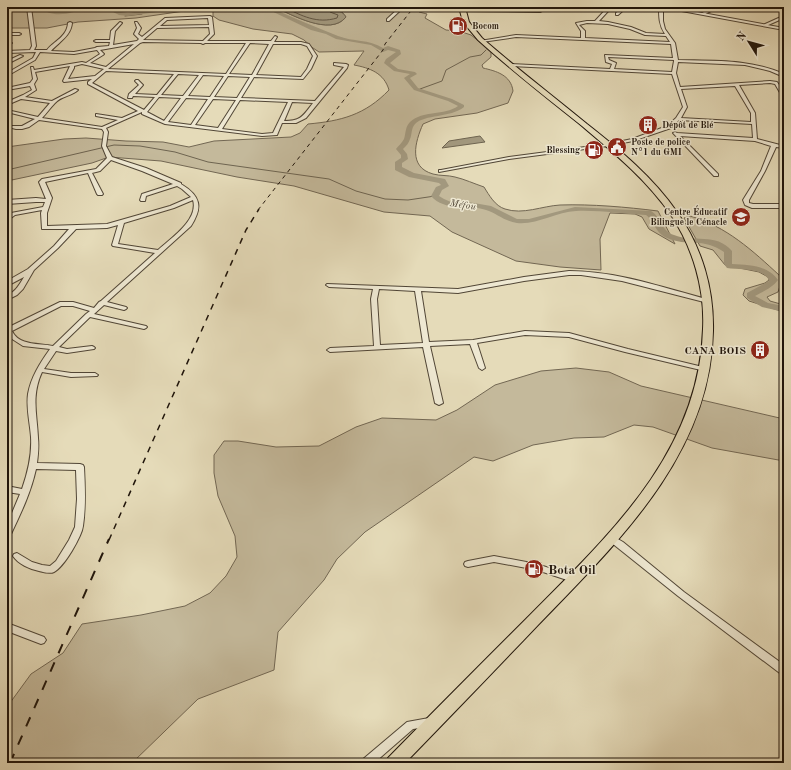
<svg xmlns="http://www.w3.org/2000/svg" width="791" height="770" viewBox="0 0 791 770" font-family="'Old Standard TT',serif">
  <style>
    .green { fill: #c4b99b; stroke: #726753 }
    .water { fill: #a2987e; stroke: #6e6450 }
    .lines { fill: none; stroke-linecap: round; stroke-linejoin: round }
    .shore { stroke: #615644; stroke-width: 1 }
    .stream { stroke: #6e6450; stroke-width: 1 }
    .river { fill: #a2987e; fill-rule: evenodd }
    .minor-casing { stroke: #514636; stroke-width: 2 }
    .tertiary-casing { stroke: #514636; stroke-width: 2 }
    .trunk-casing { stroke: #20150b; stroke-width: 2 }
    .minor { fill: #eee8d2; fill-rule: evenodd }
    .tertiary { fill: #eee8d2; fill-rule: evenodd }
    .trunk { fill: #e5dbb9; fill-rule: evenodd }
    .rail-far2 { stroke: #20150b; stroke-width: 1; stroke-dasharray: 4 4; stroke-linecap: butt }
    .rail-far1 { stroke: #20150b; stroke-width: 1.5; stroke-dasharray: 6 6; stroke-linecap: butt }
    .rail { stroke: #20150b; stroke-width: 2; stroke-dasharray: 10 10; stroke-linecap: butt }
    .labels { text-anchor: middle; stroke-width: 3; stroke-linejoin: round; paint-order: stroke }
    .far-poi-label { font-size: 9px; font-weight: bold; fill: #20150b; stroke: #eee8d2; text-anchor: start }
    .far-water-label { font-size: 10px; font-style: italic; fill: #544939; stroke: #eee8d2 }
    .poi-label { font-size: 11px; font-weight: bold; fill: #20150b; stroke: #eee8d2; text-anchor: end }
    .near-poi-label { font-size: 13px; font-weight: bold; fill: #20150b; stroke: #eee8d2; text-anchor: start }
  </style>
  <rect width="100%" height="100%" fill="#e5dbb9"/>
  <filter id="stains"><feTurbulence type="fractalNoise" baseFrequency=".005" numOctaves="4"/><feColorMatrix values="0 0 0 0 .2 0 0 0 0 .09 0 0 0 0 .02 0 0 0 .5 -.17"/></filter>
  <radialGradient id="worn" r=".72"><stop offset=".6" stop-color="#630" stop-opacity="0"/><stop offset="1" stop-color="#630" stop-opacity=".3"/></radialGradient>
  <g class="green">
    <path d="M7 7H274C291 14 331 37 346 17L342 12 327 7H423L419 12 427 14 425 18 446 30 459 31 471 35 491 51V57L482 65 483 68C496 71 511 75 513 91L508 103 477 113 435 119 423 124C415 142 408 167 433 174 440 176 448 175 455 177 464 179 475 184 484 187 489 195 495 206 505 209 523 215 542 206 560 205 592 204 626 207 658 211L675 244 649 229 642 217 635 214 610 213 600 239 601 270 560 267 516 261 452 232 430 216 384 212 294 186 237 177 161 161 109 157 92 163 7 181V147L64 139 86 138 126 141 163 142 189 147 214 141 291 137 300 133 308 124C341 121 365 115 389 90 384 73 370 68 354 65L364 51 319 52 313 48 304 40 292 34 253 29 219 20 213 16V11L205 8 136 18 78 22 47 28H7Z"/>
    <path d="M690 216C726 226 753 251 779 275L782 280 778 292 767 297 770 301 784 305V312L749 301 743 295 745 289 765 283 769 280 768 277 759 272 725 265 713 250 700 246 684 218Z"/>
    <path d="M576 368 609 372 641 386 784 419V461L712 448 653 427 634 425 604 437 574 438 533 445 493 461 474 457 365 532 337 559 324 580 278 632 274 670 198 699 132 763H7V707L31 674 63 653 82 624 141 615 185 606 210 593 226 576 237 557 235 536 218 496 214 473V455L224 441H238L276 447 319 446 356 427 382 418 436 420 457 410 495 385 541 371Z"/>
  </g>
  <g class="water">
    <path d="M274 7C288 7 339 2 346 17 330 37 291 14 274 7Z"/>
    <path d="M480 136 485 142 442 148 449 141Z"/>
  </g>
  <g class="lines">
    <path class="shore" d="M284 7C302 16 317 24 337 18L338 15 330 12 328 7"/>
    <g class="stream">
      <path d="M125 16 142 14"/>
      <path d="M420 89 442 81 446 70 470 57 481 55 486 50"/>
      <path d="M7 170 114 145 140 146 175 152 208 162 329 179 356 191 385 199 408 200 435 196"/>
    </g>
    <g class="river">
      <path d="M40 7 63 11 79 7H86C74 14 50 19 40 7Z"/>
      <path d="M93 7 110 9 126 7 129 8V10L121 12 128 13 168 7H194L128 16 119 15 113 12 122 9 110 11Z"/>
      <path d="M263 7H269C292 17 315 27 338 36 353 42 369 39 383 48L388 46 400 50 401 54 390 63 398 69 415 72 417 74 410 78 418 88 452 99 464 105V107C450 118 425 114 415 124 411 128 412 135 410 139 409 143 406 146 403 149L407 154 408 159 402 163V167L414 173 445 179 449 186 442 190 439 196 444 199 451 202H468L491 206 517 219H529L575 207 651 211C661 217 661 231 674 235 693 243 716 232 732 251V264C750 265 767 265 778 280 772 288 764 291 755 296L768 303 784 306V312L762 307 747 298V293L769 281C765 267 738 270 727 268L724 264V252C703 237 687 247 667 238 655 233 655 222 646 215 623 214 599 210 576 211 556 212 537 225 517 223 506 222 496 213 486 210 468 204 445 212 431 196L436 187 441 185 439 183 409 177 395 170V162L401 158V155L396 149C398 146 402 143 404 139 406 133 405 127 410 122 423 110 444 116 458 106L448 101 414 90 404 78 410 74 394 71 384 63 386 59 396 52 388 50 383 52 371 45 336 39 326 34 311 30Z"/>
    </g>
    <defs>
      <g id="minor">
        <path d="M27 7H31L36 46 34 50H47C54 41 67 37 68 23L70 22 72 23C71 36 59 42 51 51L74 52 95 48 97 47 109 46 110 42H96L94 41 96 40H110L111 31 120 22 122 23 115 31 113 45 137 41 139 39 134 34 137 28 135 22H137L141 28 138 34 142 37 165 18 210 16 212 17 214 34 207 41H271L275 36 277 37 274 42H301L309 44 317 56 311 69 303 79 254 77 241 98 315 101 344 67 334 65V63L346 64 348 65 347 68 306 118 296 123H282L277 135 262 136 165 124 142 114V112L106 128 108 132 106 146 112 157 146 168 181 183V184C201 196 203 207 191 226L107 302 126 307 127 308 126 309 124 310 104 305 94 314 146 326 147 327 146 328 144 329 90 317 59 347 67 349 92 346 94 347 95 348 94 349 67 353 56 351 44 369 71 373H95L98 375 97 376 71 377 42 372C31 396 37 414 38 438 39 447 38 455 37 463L80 464 83 465 84 467C85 486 86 506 83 526 82 536 64 567 54 572 50 574 43 572 39 571 30 569 18 564 13 556L14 554 17 553 32 562 42 565 50 566 56 561 69 540 75 527 77 499 76 470 36 469C31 492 21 513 11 534L10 536 7 537V525L20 494 7 492V486L22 489C28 472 32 455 31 437 30 423 26 408 28 394 31 377 40 363 50 349L23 346 9 337 7 335V328L60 302H73L94 308 99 302 101 301 155 253 113 246 112 245 118 225 107 228 76 229 58 248 34 270 23 289 17 295 7 300V296C16 291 19 285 24 277L7 286V281L28 269 54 246 69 229H42L41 213 42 210 15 215 7 221V216L11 213 43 207 45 202H36L7 204V200L36 198 46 199 39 182 42 179 96 169 107 158 102 146 104 132 102 129 39 120 29 127 22 129H16L8 127 10 126H22L35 119 7 112V110L38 117 50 103 21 99 7 105V102L23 95 32 90 30 86 7 90V88L30 83 33 79 31 67H33L34 70 82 62 86 63 100 54 97 50 74 54 40 52 35 60 7 76V73L33 58 36 52 7 53V51L30 50 32 46ZM208 18 209 25 160 26 167 20ZM209 27 210 34 203 41 143 40 157 28ZM143 42 201 43 203 44 205 43H246L226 74 108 69 140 43ZM250 43 269 44 252 75 229 74ZM134 44 106 67 90 63 103 55 104 54 100 50ZM273 44H301L307 46 313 56 307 69 301 77 256 75ZM82 64 104 69 95 76 68 79 74 68V66ZM70 66 63 81 64 82 92 79 88 82V84L138 111 122 118 96 114V116L118 120 102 127 42 118C47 113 50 108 55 103 61 96 72 96 78 90L75 89 52 101 25 97 36 90 34 84 37 79 35 72ZM106 71 174 74 157 95 135 94 143 85 138 80H136L135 81 139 85 129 94 128 98H132L133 96 155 97 144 110 92 83ZM178 74 199 75 183 96 161 95ZM203 75 224 76 210 97 188 96ZM228 76 250 77 237 98 214 97ZM159 97 181 98 164 121 147 112ZM186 98 208 99 191 125 168 122ZM213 99 236 100 218 128 195 125ZM240 100 288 102 273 133 262 134 222 129ZM292 102 313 103C303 116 301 121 284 121ZM111 160 142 171 173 184 142 194 140 200 141 201H145L146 196 177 186 182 189 191 197 170 206 107 224 47 226V213L52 198 45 182 88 173 97 194 98 195H102L103 194 92 173 100 171ZM193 200C199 220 170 239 158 250L118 244 124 223 174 208ZM61 306H73L90 311 86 314 53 346C39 343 19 346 12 331Z"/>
        <path d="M400 7H404L389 21H387V19Z"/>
        <path d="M608 7H612L599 21 608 22 631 27 646 33 665 34C659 25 659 17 659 7H663V21L665 29 675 43 678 60C714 61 750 59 784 74V77L770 71 745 65 678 62 676 73 680 87 770 81 777 82 784 92V96H782L775 84 770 83 739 85 755 113 757 139 784 146V148L776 147 765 171 749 200V203L753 204H784V208H752L745 205 743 200 761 171 771 146 755 141 680 136 718 174V176H714L673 133 675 132 677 133 753 138 752 124 679 120 671 128 633 141 608 146 509 159 439 172V170H441L509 157 608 144 632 139 667 126 676 118 683 107 672 74 511 66 509 65 511 64 610 69 612 64 606 62 605 55 673 58 671 44 516 37 482 42 480 41 516 35 581 38V31L576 23 587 21H595ZM587 23 608 24 630 29 645 35 666 36 670 42 585 38V31L579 25ZM608 57 674 60V61L672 72 614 69 616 63 609 60ZM735 86 751 113V122L681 118 687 107 681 89Z"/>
        <path d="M623 7H627L618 15H616V13Z"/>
        <path d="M714 7H719L705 14 702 13Z"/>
        <path d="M462 9 540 10 542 11 540 12 461 11Z"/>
        <path d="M783 16H784V18L766 26 763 25Z"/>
        <path d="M7 33H19L21 34 19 35H7Z"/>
        <path d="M780 37 784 38V40L780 39Z"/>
        <path d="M7 42 12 43 7 44Z"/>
        <path d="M20 55 23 56 7 64V61Z"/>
        <path d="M569 271C617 271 664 288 710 300L711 301 708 303 622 281 581 275H569L524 281 458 293 421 291 429 342 473 340 525 331 569 333 628 349 707 368 708 369 707 370 705 371 625 352 569 337 525 335 477 343 485 368 482 370 479 368 470 344 430 346 443 403 439 405 435 403 423 347 330 352 327 350 330 348 374 346 371 299 373 289 329 287 326 285 327 284 458 289 524 277ZM379 289 415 291 423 343 380 345 377 299Z"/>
        <path d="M611 535 623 542 684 592 784 665V675L781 674 678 596 608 540 607 538 608 536Z"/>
        <path d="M494 556 537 564 576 577 577 579 576 581 573 582 537 570 494 562 468 567 465 566 464 564 465 562 468 561Z"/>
        <path d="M7 623 44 637 46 640 44 643 41 644 7 631Z"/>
        <path d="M429 718 433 720 434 723 433 726 413 729 374 763H361L362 760 407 722Z"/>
      </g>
      <path id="tertiary" d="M660 7H670L784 28V30Z"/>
      <path id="trunk" d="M459 7H465L469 22 482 38C516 68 552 95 587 124 620 150 653 177 677 212 702 247 714 289 713 331 711 454 618 542 538 625 494 671 450 717 405 763H386L388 758C434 711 480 665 526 619 608 536 699 454 703 329 705 289 693 248 671 215 647 180 614 153 582 126 547 98 511 70 478 40L463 22Z"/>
    </defs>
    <use href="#minor" class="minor-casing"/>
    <use href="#tertiary" class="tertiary-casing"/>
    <use href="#trunk" class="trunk-casing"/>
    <use href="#minor" class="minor"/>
    <use href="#tertiary" class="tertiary"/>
    <use href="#trunk" class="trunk"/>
    <path class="rail-far2" d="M258 210 383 50 385 44 414 7"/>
    <path class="rail-far1" d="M109 540 246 230 259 209"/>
    <path class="rail" d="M10 763 109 539"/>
  </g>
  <defs>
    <symbol id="fuel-disc" viewBox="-11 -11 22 22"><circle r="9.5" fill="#8f2418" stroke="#eee8d2"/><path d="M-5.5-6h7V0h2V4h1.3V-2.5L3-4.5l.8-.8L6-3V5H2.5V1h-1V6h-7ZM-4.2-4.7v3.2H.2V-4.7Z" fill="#fff"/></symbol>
    <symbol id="building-disc" viewBox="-11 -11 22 22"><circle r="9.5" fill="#8f2418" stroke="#eee8d2"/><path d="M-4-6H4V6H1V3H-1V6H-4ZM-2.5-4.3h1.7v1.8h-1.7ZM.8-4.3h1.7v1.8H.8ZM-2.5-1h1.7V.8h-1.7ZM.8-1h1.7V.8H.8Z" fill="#fff"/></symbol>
    <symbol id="civic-disc" viewBox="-11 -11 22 22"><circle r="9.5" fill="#8f2418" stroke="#eee8d2"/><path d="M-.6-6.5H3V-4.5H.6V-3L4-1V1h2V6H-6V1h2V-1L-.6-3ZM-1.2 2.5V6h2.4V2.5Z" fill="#fff"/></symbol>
    <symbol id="school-disc" viewBox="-11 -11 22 22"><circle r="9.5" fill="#8f2418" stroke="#eee8d2"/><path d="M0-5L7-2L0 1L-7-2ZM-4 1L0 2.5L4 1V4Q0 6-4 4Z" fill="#fff"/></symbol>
  </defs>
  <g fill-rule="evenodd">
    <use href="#fuel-disc" x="447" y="15" width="22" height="22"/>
    <use href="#building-disc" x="637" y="114" width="22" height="22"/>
    <use href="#civic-disc" x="606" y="136" width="22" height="22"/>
    <use href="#fuel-disc" x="583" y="139" width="22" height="22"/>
    <use href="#school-disc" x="730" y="206" width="22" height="22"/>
    <use href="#building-disc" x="749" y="339" width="22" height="22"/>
    <use href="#fuel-disc" x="523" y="558" width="22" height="22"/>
  </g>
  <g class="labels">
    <g class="far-poi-label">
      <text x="472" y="29">Bocom</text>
      <text x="662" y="128">Dépôt de Blé</text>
      <text x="631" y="145">Poste de police<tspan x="631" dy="10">N°1 du GMI</tspan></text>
      <text x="580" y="153" text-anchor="end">Blessing</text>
      <text x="727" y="215" text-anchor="end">Centre Éducatif<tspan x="727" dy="10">Bilingue le Cénacle</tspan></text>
    </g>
    <g class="far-water-label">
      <text transform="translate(463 204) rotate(8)" y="4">Méfou</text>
    </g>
    <g class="poi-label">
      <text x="746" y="354">CANA BOIS</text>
    </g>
    <g class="near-poi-label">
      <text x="548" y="574">Bota Oil</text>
    </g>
  </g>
  <rect width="791" height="770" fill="none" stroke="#e5dbb9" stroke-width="24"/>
  <rect x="8" y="8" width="775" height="754" fill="none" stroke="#20150b" stroke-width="2"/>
  <rect x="12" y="12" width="767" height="746" fill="none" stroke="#20150b"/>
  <g transform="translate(749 42) rotate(307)" stroke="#eee8d2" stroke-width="3" paint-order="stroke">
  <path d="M0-3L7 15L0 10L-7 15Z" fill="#20150b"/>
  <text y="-6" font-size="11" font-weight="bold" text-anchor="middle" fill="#20150b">N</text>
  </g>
  <rect width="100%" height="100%" filter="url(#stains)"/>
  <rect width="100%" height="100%" fill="url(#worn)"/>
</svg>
